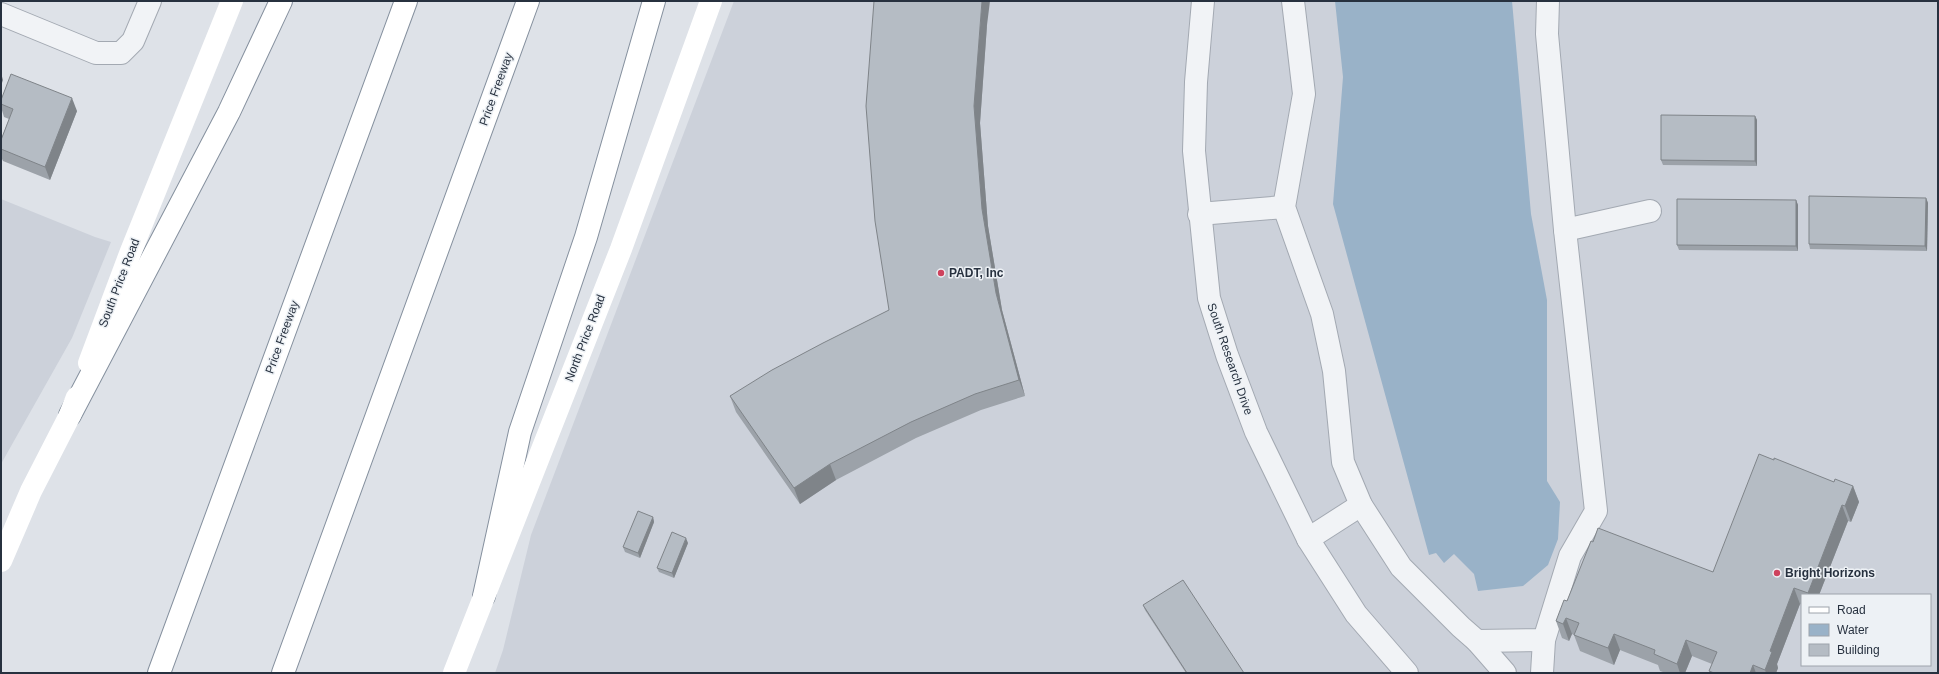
<svg xmlns="http://www.w3.org/2000/svg" width="1939" height="674" viewBox="0 0 1939 674" font-family="Helvetica,sans-serif">
  <style>
    .built { fill: #ccd1da; fill-rule: evenodd }
    .water { fill: #99b2c8 }
    .lines { fill: none; stroke-linecap: round; stroke-linejoin: round }
    .street-casing { stroke: #a3a9b2; stroke-width: 24 }
    .highway-casing { stroke: #85909e; stroke-width: 24 }
    .street { stroke: #f1f3f6; stroke-width: 22 }
    .secondary { stroke: #fff; stroke-width: 22 }
    .highway { stroke: #fff; stroke-width: 22 }
    .wall { fill: #9ca2a9 }
    .shaded-wall { fill: #7f8489 }
    .building { fill: #b5bcc4; stroke: #7f8489 }
    .poi-dot { fill: #ce425d; stroke: #edf1f5; stroke-width: 1.5 }
    .labels { text-anchor: middle; stroke-width: 3; stroke-linejoin: round; paint-order: stroke }
    .street-label { font-size: 12px; fill: #27313f; stroke: #edf1f5 }
    .poi-label { font-size: 12px; font-weight: bold; fill: #27313f; stroke: #edf1f5; text-anchor: start }
  </style>
  <rect width="100%" height="100%" fill="#dee2e8"/>
  <g class="built">
    <path d="M734 1H1938V673H495L503 650 531 535ZM1802 595H1930V665H1802Z"/>
    <path d="M1 199 95 237 111 242 72 338 1 464Z"/>
  </g>
  <path class="water" d="M1335 1H1512L1531 214 1547 300V481L1560 502 1558 539 1548 565 1523 586 1478 591 1474 574 1454 554 1444 563 1436 553 1429 555 1333 204 1343 77Z"/>
  <g class="lines">
    <defs>
      <g id="street">
        <path d="M1203 1 1196 82 1194 151 1209 298 1227 355 1256 432 1308 539 1356 614 1407 673"/>
        <path d="M1293 1 1304 94 1284 207 1322 314 1334 371 1343 462 1361 505 1401 567 1461 627 1477 641 1505 673"/>
        <path d="M1 14 96 53H121L133 41 150 1"/>
        <path d="M1199 214 1284 207"/>
        <path d="M1565 230 1650 211"/>
        <path d="M1308 539 1361 505"/>
        <path d="M1477 641 1544 640 1570 556 1596 511 1565 230 1547 34 1548 1"/>
        <path d="M1542 673 1544 640"/>
      </g>
      <g id="highway">
        <path d="M70 415 229 112 281 1"/>
        <path d="M484 596 520 432 586 237 654 1"/>
        <path d="M159 673 406 1"/>
        <path d="M283 673 528 1"/>
      </g>
    </defs>
    <use href="#street" class="street-casing"/>
    <use href="#highway" class="highway-casing"/>
    <use href="#street" class="street"/>
    <g class="secondary">
      <path d="M89 363 131 251 232 1"/>
      <path d="M1 561 31 491 70 415 77 397"/>
      <path d="M454 673 621 249 711 1"/>
    </g>
    <use href="#highway" class="highway"/>
  </g>
  <g class="wall">
    <path d="M987 25 980 123 988 226 1002 310 1025 396 981 410 916 438 836 480 800 504 736 412 730 396 889 310Z"/>
    <path d="M1 100 77 111 50 180 3 161 1 157V140L9 119 4 117 1 107Z"/>
    <path d="M1755 116 1757 120V166L1663 165 1661 160Z"/>
    <path d="M1926 198 1928 203 1927 251 1810 249 1809 244Z"/>
    <path d="M1796 200 1798 205V251L1679 250 1677 245Z"/>
    <path d="M1774 460 1834 482 1853 486 1859 502 1851 522 1848 521 1819 595H1802V605L1800 604 1777 664 1778 668 1776 673H1710L1709 671 1712 664 1692 656 1685 673H1666L1660 671 1658 665 1620 650 1614 665 1580 651 1574 635 1572 634 1569 641 1562 638 1556 621 1567 601 1593 542 1713 572Z"/>
    <path d="M653 517 654 522 640 558 625 552 623 547Z"/>
    <path d="M688 543 674 578 659 572 657 568Z"/>
    <path d="M1143 605 1244 673H1186L1145 610Z"/>
  </g>
  <g class="shaded-wall">
    <path d="M982 1H990L987 25 980 123 988 226 1002 310 1025 396 1019 380 996 293 982 209 974 106Z"/>
    <path d="M1 73 3 80 1 86Z"/>
    <path d="M72 98 77 111 50 180 45 167Z"/>
    <path d="M1755 116 1757 120V166L1755 161Z"/>
    <path d="M1926 198 1928 203 1927 251 1925 246Z"/>
    <path d="M1796 200 1798 205V251L1796 246Z"/>
    <path d="M830 464 836 480 800 504 794 488Z"/>
    <path d="M1853 486 1859 502 1851 522 1845 506Z"/>
    <path d="M1842 505 1848 521 1819 595H1808V593Z"/>
    <path d="M653 517 654 522 640 558 638 553Z"/>
    <path d="M686 538 688 543 674 578 672 573Z"/>
    <path d="M1794 588 1800 604 1777 664 1778 668 1776 673H1766L1765 670 1770 651Z"/>
    <path d="M1566 618 1572 634 1569 641 1563 624Z"/>
    <path d="M1614 634 1620 650 1614 665 1608 648Z"/>
    <path d="M1686 640 1692 656 1685 673H1680L1677 664Z"/>
    <path d="M1753 665 1756 673H1750Z"/>
  </g>
  <g class="building">
    <path d="M874 1H982L974 106 982 209 996 293 1019 380 975 394 911 422 830 464 794 488 730 396 772 370 823 343 889 310 875 221 866 106Z"/>
    <path d="M11 74 72 98 45 167 1 149V140L13 109 1 104V100Z"/>
    <path d="M1661 115 1755 116V161L1661 160Z"/>
    <path d="M1809 196 1926 198 1925 246 1809 244Z"/>
    <path d="M1677 199 1796 200V246L1677 245Z"/>
    <path d="M1759 454 1774 460V458L1834 482 1835 479 1853 486 1845 506 1842 505 1808 593 1794 588 1770 651 1772 652 1765 670 1753 665 1750 673H1714L1709 671 1717 652 1686 640 1677 664 1654 654 1655 650 1614 634 1608 648 1574 635 1579 623 1566 618 1563 624 1556 621 1564 600 1567 601 1591 541 1593 542 1598 528 1713 572Z"/>
    <path d="M638 511 653 517 638 553 623 547Z"/>
    <path d="M672 532 686 538 672 573 657 568Z"/>
    <path d="M1183 580 1244 673H1187L1143 605Z"/>
  </g>
  <g class="poi-dot">
    <circle cx="941" cy="273" r="4"/>
    <circle cx="1777" cy="573" r="4"/>
  </g>
  <g class="labels">
    <g class="street-label">
      <text transform="translate(496 89) rotate(-70)" y="4">Price Freeway</text>
      <text transform="translate(119 283) rotate(-69)" y="4">South Price Road</text>
      <text transform="translate(282 337) rotate(-70)" y="4">Price Freeway</text>
      <text transform="translate(585 338) rotate(-69)" y="4">North Price Road</text>
      <text transform="translate(1230 359) rotate(71)" y="4">South Research Drive</text>
    </g>
    <g class="poi-label">
      <text x="949" y="277">PADT, Inc</text>
      <text x="1785" y="577">Bright Horizons</text>
    </g>
  </g>
  <rect width="1939" height="674" fill="none" stroke="#27313f" stroke-width="4"/>
  <rect x="1801" y="594" width="130" height="72" fill="#edf1f5" stroke="#9ea4ac"/>
  <rect x="1809" y="607" width="20" height="6" fill="#ffffff" stroke="#9ea4ac"/>
  <text x="1837" y="614" font-size="12" fill="#27313f">Road</text>
  <rect x="1809" y="624" width="20" height="12" fill="#99b2c8" stroke="#9ea4ac"/>
  <text x="1837" y="634" font-size="12" fill="#27313f">Water</text>
  <rect x="1809" y="644" width="20" height="12" fill="#b5bcc4" stroke="#9ea4ac"/>
  <text x="1837" y="654" font-size="12" fill="#27313f">Building</text>
</svg>
